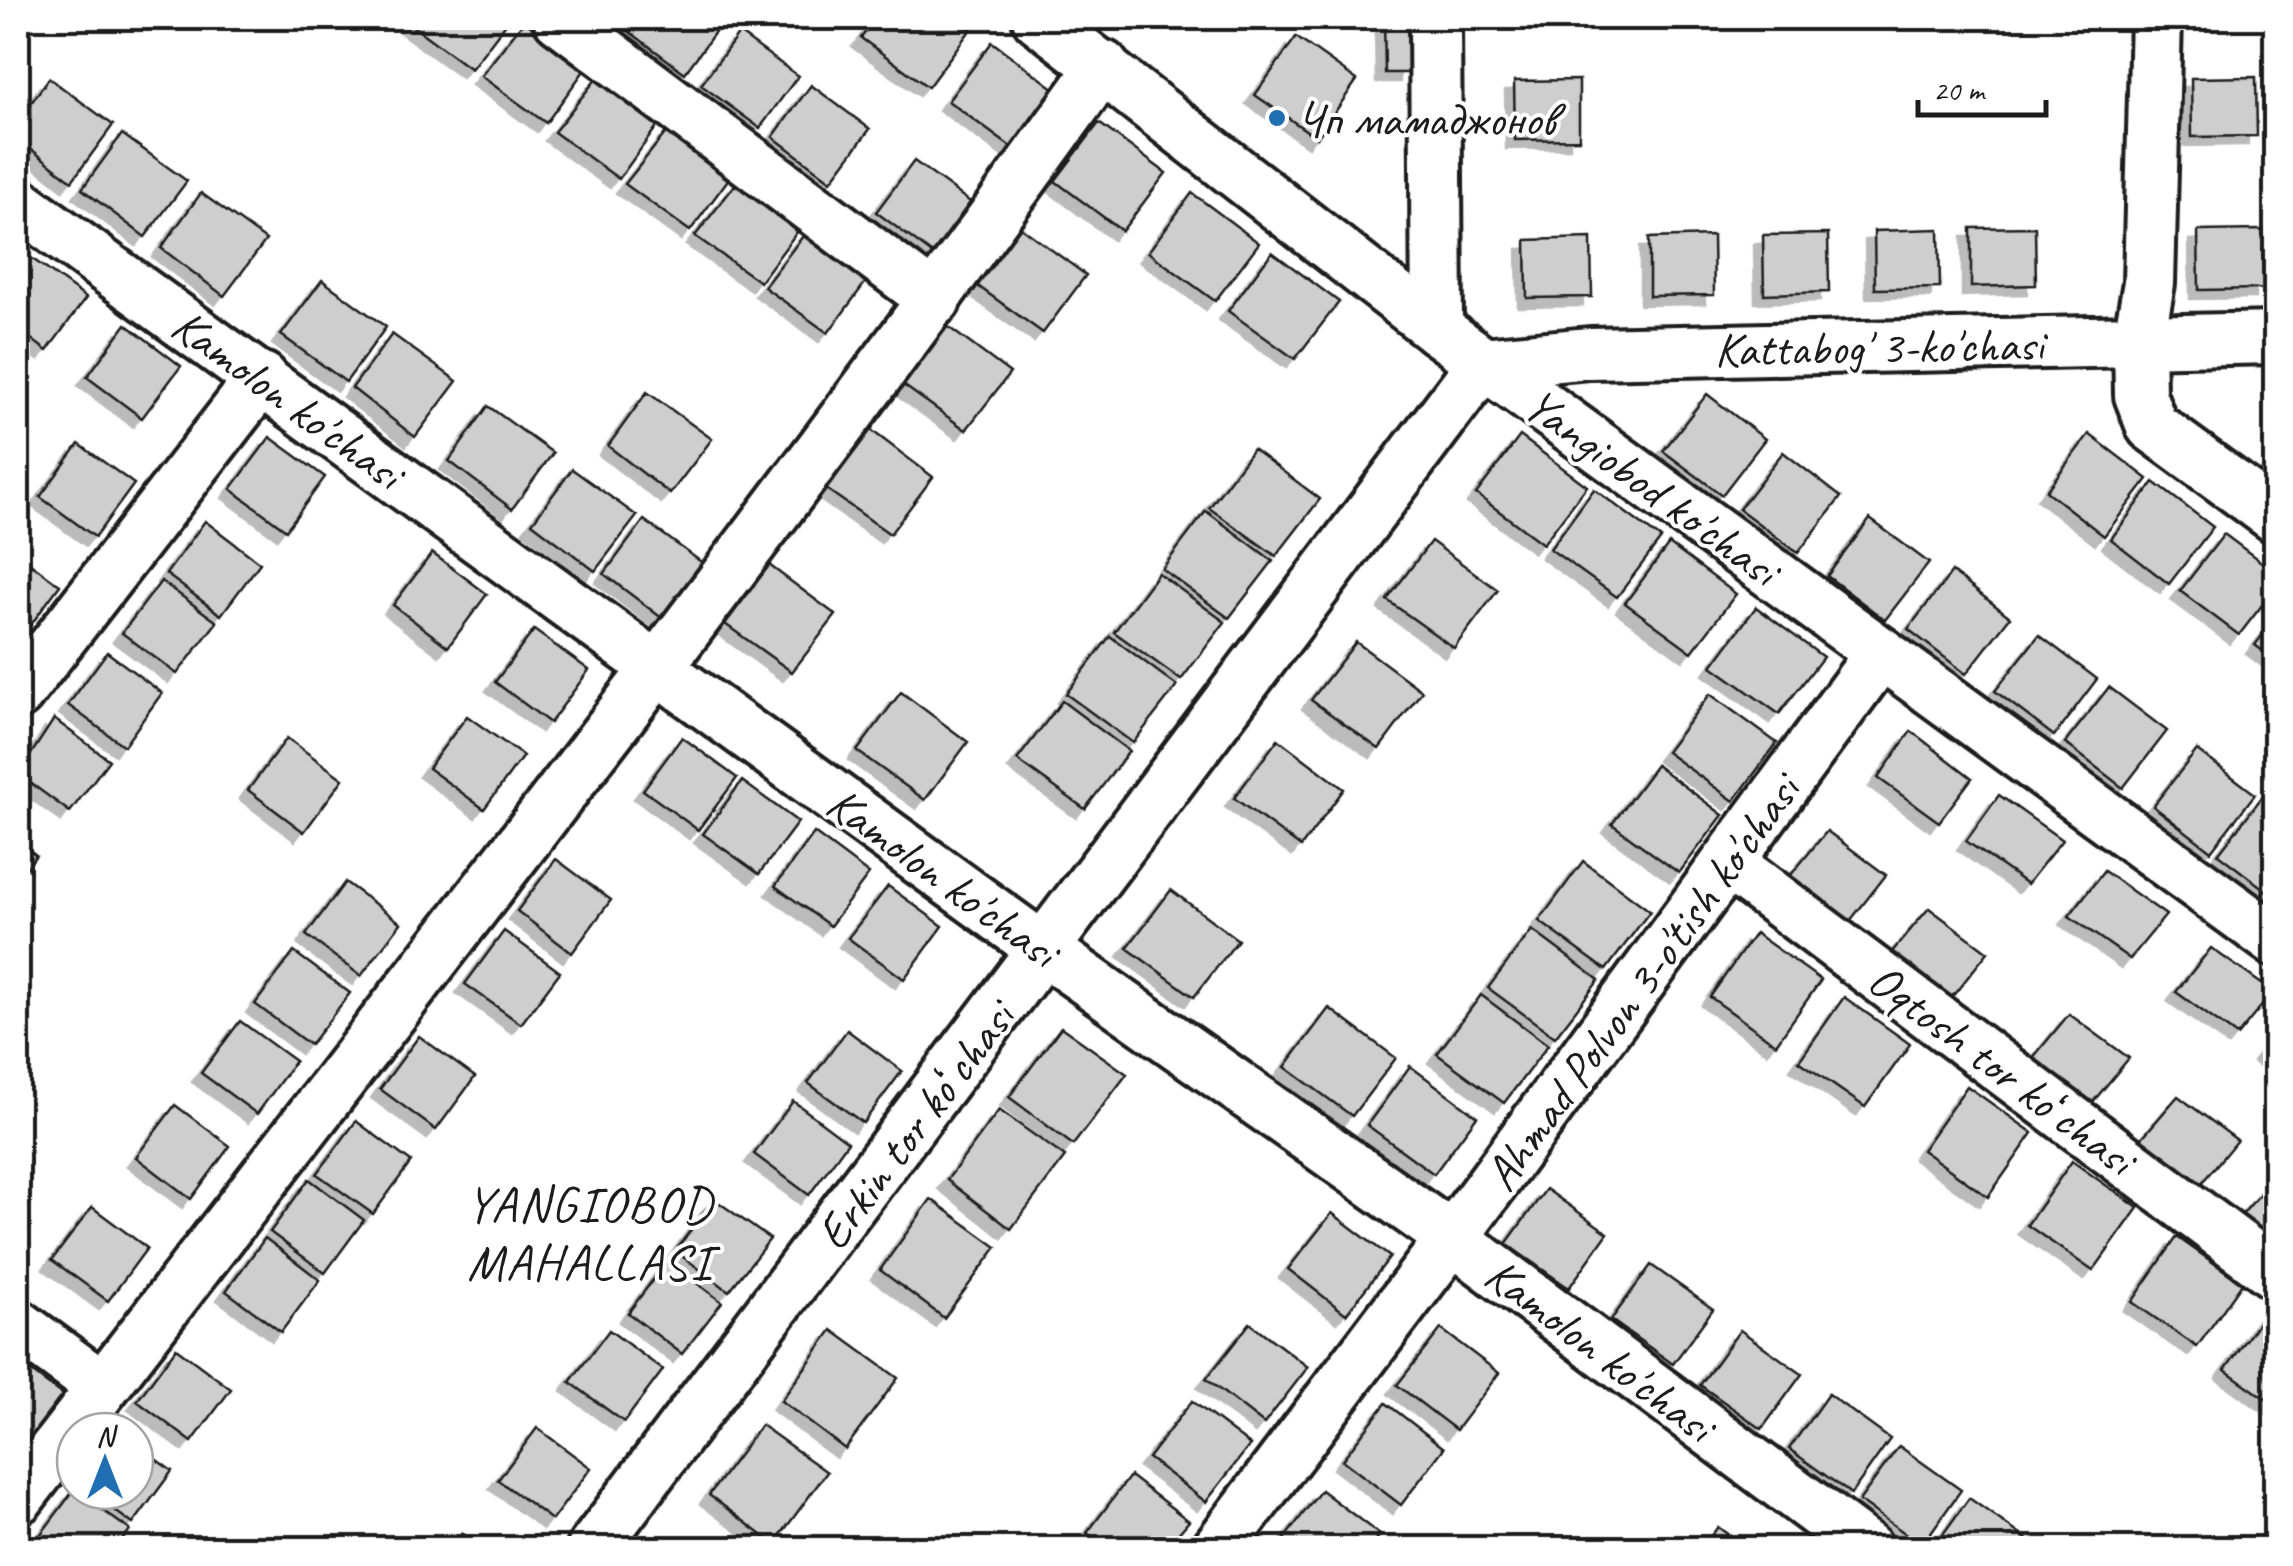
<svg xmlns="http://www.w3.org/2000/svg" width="2293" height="1566" viewBox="0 0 2293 1566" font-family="Caveat,sans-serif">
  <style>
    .building { fill: #cecece; stroke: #1c1c1c; stroke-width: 2.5; filter: url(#shadow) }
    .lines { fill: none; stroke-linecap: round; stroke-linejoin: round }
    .minor-casing { stroke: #1c1c1c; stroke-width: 58 }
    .minor { stroke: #fff; stroke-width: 50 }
    .poi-dot { fill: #1f6fb2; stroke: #fff; stroke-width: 4 }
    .labels { text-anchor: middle; stroke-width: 8; stroke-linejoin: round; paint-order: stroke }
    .poi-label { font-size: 48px; fill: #1c1c1c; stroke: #fff; text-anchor: start }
    .street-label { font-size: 48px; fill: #1c1c1c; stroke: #fff }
    .neighbourhood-label { font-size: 50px; letter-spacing: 2.5px; fill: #1c1c1c; stroke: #fff }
  </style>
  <defs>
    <filter id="shadow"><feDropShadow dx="-9" dy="9" stdDeviation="0" flood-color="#0004"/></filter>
  </defs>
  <rect width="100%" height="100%" fill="#fff"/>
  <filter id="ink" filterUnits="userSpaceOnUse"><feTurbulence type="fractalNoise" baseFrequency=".01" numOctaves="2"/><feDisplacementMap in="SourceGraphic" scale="20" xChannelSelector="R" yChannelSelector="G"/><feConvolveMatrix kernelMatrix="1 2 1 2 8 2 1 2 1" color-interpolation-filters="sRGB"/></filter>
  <g filter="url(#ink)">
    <g class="building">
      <path d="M411 18H510L471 69 407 22Z"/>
      <path d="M635 18H718L723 21 685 73 626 29Z"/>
      <path d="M876 18H955L971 29 928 87 861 38Z"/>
      <path d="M1384 18H1407L1409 73H1385Z"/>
      <path d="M524 21 586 68 546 123 481 76Z"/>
      <path d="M739 33 798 76 760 128 701 85Z"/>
      <path d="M1296 37 1357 80 1317 138 1255 95Z"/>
      <path d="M992 42 1059 92 1015 150 948 101Z"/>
      <path d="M2256 77 2257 136 2192 137 2191 78Z"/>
      <path d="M49 78 113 125 72 181 18 139V121Z"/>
      <path d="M597 78 658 125 619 179 554 132Z"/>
      <path d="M1579 80V139L1515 140 1514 81Z"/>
      <path d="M811 85 870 129 831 181 773 137Z"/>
      <path d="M1099 123 1166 173 1122 231 1055 181Z"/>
      <path d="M668 130 730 177 690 231 625 184Z"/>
      <path d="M122 134 187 181 145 237 82 189Z"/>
      <path d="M914 161 973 204 935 256 876 212Z"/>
      <path d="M738 181 800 228 760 282 695 236Z"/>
      <path d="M201 193 266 240 224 296 161 248Z"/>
      <path d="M1192 193 1259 243 1215 301 1148 252Z"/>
      <path d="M1019 226 1086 275 1043 333 975 284Z"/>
      <path d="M2035 227 2036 285 1971 287V228Z"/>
      <path d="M1939 229 1940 288 1875 289 1874 231Z"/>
      <path d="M2263 230 2264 289 2199 290 2198 231Z"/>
      <path d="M806 232 868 279 828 333 764 287Z"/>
      <path d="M1828 234 1829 292 1764 294 1763 235Z"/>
      <path d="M1713 236 1714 295 1649 296V238Z"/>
      <path d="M1591 238 1592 297 1527 298 1526 240Z"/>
      <path d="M1272 252 1339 302 1295 359 1228 311Z"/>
      <path d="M30 257 86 298 47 351 18 329V274Z"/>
      <path d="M322 280 386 327 346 382 281 335Z"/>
      <path d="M943 323 1010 373 966 430 899 382Z"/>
      <path d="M126 324 181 366 142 418 87 377Z"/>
      <path d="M392 334 457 381 415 437 352 388Z"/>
      <path d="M647 392 712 439 670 494 608 446Z"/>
      <path d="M1707 394 1765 439 1722 495 1663 451Z"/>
      <path d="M488 406 553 453 512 509 449 461Z"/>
      <path d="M867 427 933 477 890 534 822 486Z"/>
      <path d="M2089 434 2148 479 2104 536 2046 491Z"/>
      <path d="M1520 436 1587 486 1543 544 1476 494Z"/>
      <path d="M270 437 325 477 286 530 231 489Z"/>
      <path d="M79 444 134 484 95 537 40 497Z"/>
      <path d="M1253 449 1320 499 1276 556 1209 508Z"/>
      <path d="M1783 452 1841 497 1798 553 1739 509Z"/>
      <path d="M572 469 637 516 595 571 532 523Z"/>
      <path d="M2154 482 2213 527 2169 584 2111 539Z"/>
      <path d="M1594 489 1661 539 1617 597 1550 549Z"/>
      <path d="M1206 511 1273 561 1229 618 1162 569Z"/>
      <path d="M1870 519 1929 563 1885 620 1827 576Z"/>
      <path d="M644 520 708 567 667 622 604 574Z"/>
      <path d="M205 521 260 563 221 615 166 574Z"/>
      <path d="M2224 534 2276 573V587L2239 635 2180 591Z"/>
      <path d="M1431 541 1498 590 1454 648 1387 600Z"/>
      <path d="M1669 544 1736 594 1692 652 1625 603Z"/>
      <path d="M432 553 487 594 448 647 393 605Z"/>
      <path d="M18 554 60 585 21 638 18 635Z"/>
      <path d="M769 565 836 615 792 672 725 624Z"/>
      <path d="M1952 572 2010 617 1966 674 1908 629Z"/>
      <path d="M1158 573 1225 622 1181 680 1114 632Z"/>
      <path d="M161 581 217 622 177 674 122 633Z"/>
      <path d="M1756 607 1823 657 1779 714 1712 666Z"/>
      <path d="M2276 618V661L2255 645Z"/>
      <path d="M534 630 589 670 550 723 495 682Z"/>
      <path d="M2039 635 2097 679 2054 736 1995 691Z"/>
      <path d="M1110 636 1177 686 1133 743 1066 694Z"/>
      <path d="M1356 642 1422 691 1379 749 1311 700Z"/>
      <path d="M107 652 162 693 124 746 68 705Z"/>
      <path d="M2109 687 2167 731 2123 788 2065 743Z"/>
      <path d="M901 692 968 742 925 800 857 751Z"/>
      <path d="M1710 694 1777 743 1734 801 1666 752Z"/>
      <path d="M1062 701 1129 751 1085 809 1017 760Z"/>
      <path d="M467 716 523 756 484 809 428 768Z"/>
      <path d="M54 719 109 760 70 812 18 774Z"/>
      <path d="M1911 731 1972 778 1939 822 1878 778Z"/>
      <path d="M682 737 737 778 698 830 643 790Z"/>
      <path d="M287 738 343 779 304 832 248 790Z"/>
      <path d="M1278 739 1344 789 1301 847 1234 798Z"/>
      <path d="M2197 750 2255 794 2211 851 2153 806Z"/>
      <path d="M1656 765 1723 815 1679 873 1612 824Z"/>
      <path d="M742 781 798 822 759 874 703 834Z"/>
      <path d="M1999 795 2062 840 2027 884 1966 841Z"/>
      <path d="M2262 797 2276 808V898L2218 854Z"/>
      <path d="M1827 831 1886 875 1850 921 1790 876Z"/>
      <path d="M814 833 869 874 830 926 775 886Z"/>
      <path d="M18 841 36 855 18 880Z"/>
      <path d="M556 859 611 900 572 953 517 911Z"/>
      <path d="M1583 861 1650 911 1606 970 1539 921Z"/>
      <path d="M2104 871 2166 915 2130 959 2069 916Z"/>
      <path d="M345 882 401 923 361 976 306 935Z"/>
      <path d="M888 886 943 926 904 979 848 938Z"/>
      <path d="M1171 890 1238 940 1194 997 1127 948Z"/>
      <path d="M1929 908 1988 952 1951 998 1891 953Z"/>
      <path d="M1532 930 1599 980 1555 1037 1488 988Z"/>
      <path d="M504 931 560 972 521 1024 465 984Z"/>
      <path d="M1755 933 1821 980 1776 1044 1710 997Z"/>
      <path d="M2211 948 2273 992 2237 1036 2176 992Z"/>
      <path d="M294 952 350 993 310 1045 255 1004Z"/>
      <path d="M1481 995 1548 1045 1504 1103 1437 1054Z"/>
      <path d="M1844 997 1910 1044 1865 1107 1799 1061Z"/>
      <path d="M1329 1008 1396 1058 1352 1116 1285 1067Z"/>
      <path d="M2069 1014 2129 1058 2092 1103 2032 1059Z"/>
      <path d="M240 1021 295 1061 257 1114 201 1073Z"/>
      <path d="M1061 1027 1127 1074 1073 1145 1009 1097Z"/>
      <path d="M847 1030 902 1071 863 1123 808 1083Z"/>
      <path d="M2276 1035V1063L2262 1053Z"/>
      <path d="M419 1036 475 1077 436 1130 380 1089Z"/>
      <path d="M1410 1066 1477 1116 1434 1174 1367 1125Z"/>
      <path d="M1967 1086 2033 1133 1988 1197 1922 1150Z"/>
      <path d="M2178 1096 2237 1140 2200 1185 2140 1140Z"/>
      <path d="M793 1101 848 1142 809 1195 754 1154Z"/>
      <path d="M175 1105 230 1146 191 1199 136 1157Z"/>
      <path d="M999 1110 1065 1157 1011 1229 947 1180Z"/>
      <path d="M356 1121 411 1162 373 1214 317 1174Z"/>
      <path d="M2072 1161 2138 1208 2093 1271 2027 1225Z"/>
      <path d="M2276 1175V1242L2241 1216Z"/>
      <path d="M309 1179 364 1220 325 1273 270 1232Z"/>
      <path d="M1546 1189 1608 1233 1569 1288 1506 1244Z"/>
      <path d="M714 1199 770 1239 729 1291 675 1251Z"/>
      <path d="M931 1199 997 1247 944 1318 880 1270Z"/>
      <path d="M92 1207 147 1248 108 1301 52 1260Z"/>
      <path d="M1332 1213 1390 1257 1346 1314 1288 1269Z"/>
      <path d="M2177 1237 2242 1283 2197 1347 2132 1302Z"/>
      <path d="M265 1238 320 1280 281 1332 226 1291Z"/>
      <path d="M667 1261 722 1302 682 1354 628 1313Z"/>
      <path d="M1651 1265 1713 1309 1673 1364 1611 1320Z"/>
      <path d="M2270 1306 2276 1310V1406L2225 1370Z"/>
      <path d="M1250 1323 1308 1367 1264 1424 1206 1379Z"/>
      <path d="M1441 1329 1499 1373 1456 1430 1397 1385Z"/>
      <path d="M609 1330 663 1370 624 1422 570 1382Z"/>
      <path d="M832 1330 898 1378 845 1449 781 1401Z"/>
      <path d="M1740 1330 1802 1374 1762 1429 1700 1385Z"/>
      <path d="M176 1348 231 1389 192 1442 137 1401Z"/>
      <path d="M18 1362 65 1397 25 1451 18 1446Z"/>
      <path d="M1828 1394 1890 1439 1851 1494 1789 1449Z"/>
      <path d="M1192 1401 1250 1445 1206 1502 1148 1458Z"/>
      <path d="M1386 1403 1444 1448 1401 1505 1342 1460Z"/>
      <path d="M761 1425 827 1472 774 1544 709 1495Z"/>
      <path d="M537 1428 591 1468 552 1520 498 1480Z"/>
      <path d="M135 1444 172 1471 133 1524 88 1491H135Z"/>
      <path d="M1899 1446 1961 1490 1922 1545 1859 1501Z"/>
      <path d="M1130 1476 1189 1521 1166 1548H1108L1087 1533Z"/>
      <path d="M74 1490 130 1530 116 1548H44L35 1542Z"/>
      <path d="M1321 1490 1380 1535 1370 1548 1278 1547Z"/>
      <path d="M1969 1498 2032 1543 2028 1548H1933Z"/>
      <path d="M1718 1527 1746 1548H1701Z"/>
      <path d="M462 1533 482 1548H450Z"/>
    </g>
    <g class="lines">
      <defs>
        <g id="minor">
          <path d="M559 18 935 300"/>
          <path d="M1038 18 1437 329 2276 941"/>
          <path d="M1435 18 1437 329"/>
          <path d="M2156 18 2149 283 2139 339 2140 395 2152 426 2276 517"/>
          <path d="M18 203 1046 951 1452 1238 1867 1548"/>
          <path d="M18 693 262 378"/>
          <path d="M1728 863 2276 1274"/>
          <path d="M18 1325 102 1387"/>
          <path d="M18 1498C382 1023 754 553 1103 66"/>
          <path d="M593 1548 1483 363 1590 353 2276 338"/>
          <path d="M1218 1548 1452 1238 1881 653"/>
        </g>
      </defs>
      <use href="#minor" class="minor-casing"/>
      <use href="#minor" class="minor"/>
    </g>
  </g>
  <circle class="poi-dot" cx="1277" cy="118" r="10"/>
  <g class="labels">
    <g class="poi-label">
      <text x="1297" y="135">Чп мамаджонов</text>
    </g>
    <g class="street-label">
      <text transform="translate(1879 346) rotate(-1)" y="17">Kattabog' 3-ko'chasi</text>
      <text transform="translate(288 398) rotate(36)" y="17">Kamolon ko'chasi</text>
      <text transform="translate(1652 486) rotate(36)" y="17">Yangiobod ko'chasi</text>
      <text transform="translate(943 876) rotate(36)" y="17">Kamolon ko'chasi</text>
      <text transform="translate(1641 982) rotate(-54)" y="17">Ahmad Polvon 3-o'tish ko'chasi</text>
      <text transform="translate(2002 1068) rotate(37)" y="17">Oqtosh tor koʻchasi</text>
      <text transform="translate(914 1125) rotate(-53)" y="17">Erkin tor koʻchasi</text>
      <text transform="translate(1600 1349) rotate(37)" y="17">Kamolon ko'chasi</text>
    </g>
    <g class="neighbourhood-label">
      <text x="590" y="1221">YANGIOBOD<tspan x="590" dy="58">MAHALLASI</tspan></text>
    </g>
  </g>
  <rect width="2293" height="1566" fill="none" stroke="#fff" stroke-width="60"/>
  <rect x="30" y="30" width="2233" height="1506" fill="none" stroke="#1c1c1c" stroke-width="4" filter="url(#ink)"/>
  <g transform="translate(105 1461)"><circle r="48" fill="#ffffff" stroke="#a4a4a4" stroke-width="2.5"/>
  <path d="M0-8L18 38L0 25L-18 38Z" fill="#1f6fb2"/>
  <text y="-15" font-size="28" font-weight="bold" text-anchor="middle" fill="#1c1c1c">N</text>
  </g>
  <path d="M1918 100v15h128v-15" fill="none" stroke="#1c1c1c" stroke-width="5"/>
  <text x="1933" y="100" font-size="30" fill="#1c1c1c" stroke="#ffffff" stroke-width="8" paint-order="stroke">20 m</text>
</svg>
